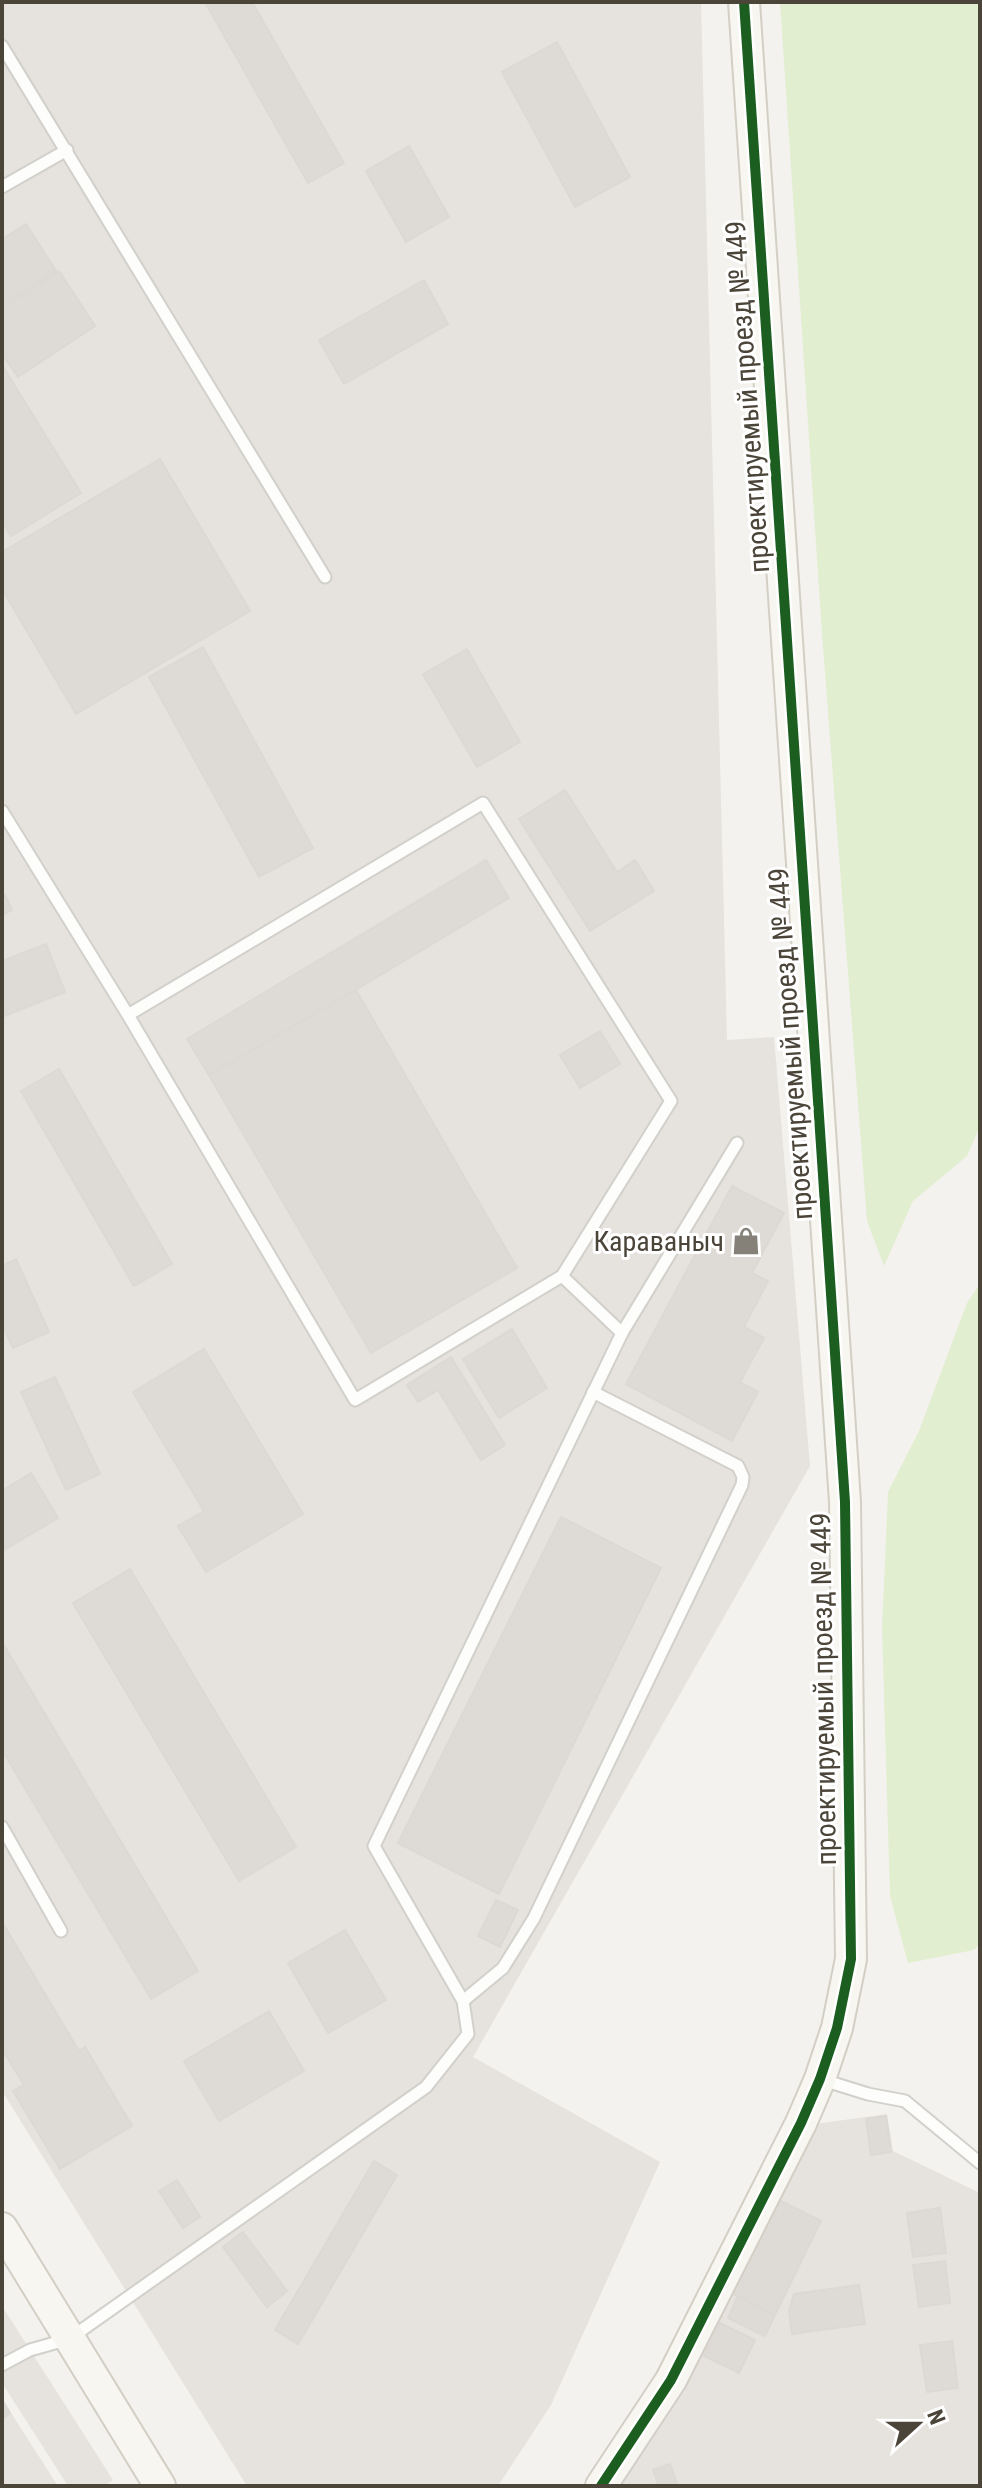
<svg xmlns="http://www.w3.org/2000/svg" width="982" height="2488" viewBox="0 0 982 2488" font-family="'Roboto Condensed',sans-serif">
  <style>
    .industrial { fill: #e6e2de }
    .green { fill: #e1eecf }
    .parking { fill: #e6e3df }
    .building { fill: #dedbd6; stroke: #dcd9d4; stroke-width: 2 }
    .lines { fill: none; stroke-linecap: round; stroke-linejoin: round }
    .lane-casing { stroke: #d2d0cb; stroke-width: 15 }
    .secondary-casing { stroke: #d3cfc5; stroke-width: 34 }
    .lane { stroke: #fdfdfc; stroke-width: 11 }
    .secondary { stroke: #f7f6f1; stroke-width: 30 }
    .cycleway-casing { stroke: #fff; stroke-width: 15 }
    .cycleway { stroke: #1b5e20; stroke-width: 10 }
    .labels { text-anchor: middle; stroke-width: 6; stroke-linejoin: round; paint-order: stroke }
    .street-label { font-size: 28px; fill: #4b4439; stroke: #fff }
    .poi-label { font-size: 28px; fill: #4b4439; stroke: #fff; text-anchor: end }
  </style>
  <rect width="100%" height="100%" fill="#f4f2ee"/>
  <g class="industrial">
    <path d="M2 2H701L727 1040 774 1037 810 1466 473 2057 660 2162 551 2405 498 2486H247L2 2091Z"/>
    <path d="M887 2114 893 2151 980 2193V2486H618L663 2422 808 2125Z"/>
    <path d="M2 2399 58 2486H2Z"/>
  </g>
  <g class="green">
    <path d="M780 2H980V1126L967 1156 913 1201 884 1266 867 1221 822 634Z"/>
    <path d="M980 1284V1943L974 1950 908 1963 890 1896 882 1628 888 1492 919 1431 967 1303Z"/>
  </g>
  <path class="parking" d="M2 2306 113 2480 104 2486H68L2 2383Z"/>
  <g class="building">
    <path d="M210 2H252L344 163 308 183 206 4Z"/>
    <path d="M557 42 630 177 575 207 502 72Z"/>
    <path d="M409 146 449 217 406 242 366 171Z"/>
    <path d="M26 224 56 271 2 306V239Z"/>
    <path d="M59 271 95 326 18 377 2 354V309Z"/>
    <path d="M424 280 448 324 344 384 319 340Z"/>
    <path d="M2 365 81 493 11 536 2 521Z"/>
    <path d="M160 459 250 611 76 714 2 589V552Z"/>
    <path d="M203 647 313 848 259 877 149 677Z"/>
    <path d="M467 649 520 742 477 767 423 674Z"/>
    <path d="M565 790 617 872 635 860 654 891 590 931 519 819Z"/>
    <path d="M486 860 509 898 210 1077 187 1039Z"/>
    <path d="M5 895 12 910 2 915V896Z"/>
    <path d="M46 944 65 992 2 1017V961Z"/>
    <path d="M356 990 517 1268 371 1353 209 1075Z"/>
    <path d="M600 1031 620 1064 580 1088 560 1055Z"/>
    <path d="M59 1069 172 1264 134 1286 21 1091Z"/>
    <path d="M732 1186 784 1213 752 1273 768 1281 744 1327 764 1338 740 1382 758 1392 732 1441 626 1384Z"/>
    <path d="M16 1259 49 1332 13 1348 2 1324V1266Z"/>
    <path d="M512 1329 547 1388 499 1418 463 1359Z"/>
    <path d="M204 1349 303 1514 206 1572 178 1526 204 1511 133 1392Z"/>
    <path d="M451 1357 505 1445 481 1460 438 1390 418 1402 407 1385Z"/>
    <path d="M55 1377 100 1474 66 1490 21 1392Z"/>
    <path d="M31 1473 58 1518 2 1551V1491Z"/>
    <path d="M561 1517 661 1568 499 1894 398 1843Z"/>
    <path d="M130 1569 296 1847 239 1881 73 1603Z"/>
    <path d="M2 1642 198 1971 151 1999 2 1750Z"/>
    <path d="M496 1900 518 1910 500 1947 478 1936Z"/>
    <path d="M2 1922 79 2051 85 2047 132 2126 60 2169 13 2091 24 2085 2 2049Z"/>
    <path d="M345 1930 386 2000 328 2033 288 1963Z"/>
    <path d="M269 2011 304 2071 219 2121 184 2061Z"/>
    <path d="M886 2116 891 2152 871 2155 866 2119Z"/>
    <path d="M374 2161 397 2175 298 2344 275 2330Z"/>
    <path d="M177 2180 200 2217 183 2228 159 2191Z"/>
    <path d="M775 2198 821 2221 775 2315 729 2292Z"/>
    <path d="M940 2208 946 2253 913 2257 907 2213Z"/>
    <path d="M243 2232 287 2291 267 2307 223 2247Z"/>
    <path d="M945 2261 950 2303 919 2307 913 2265Z"/>
    <path d="M859 2285 865 2324 792 2334 789 2311 794 2294Z"/>
    <path d="M738 2296 775 2315 765 2336 728 2318Z"/>
    <path d="M720 2323 755 2340 739 2373 704 2356Z"/>
    <path d="M952 2341 958 2388 927 2392 920 2345Z"/>
    <path d="M2 2400 10 2413 2 2419Z"/>
    <path d="M670 2464 678 2486H659L653 2470Z"/>
  </g>
  <g class="lines">
    <defs>
      <g id="lane">
        <path d="M2 46 325 577"/>
        <path d="M2 187 67 150"/>
        <path d="M2 811 128 1015 355 1400 562 1276 671 1101 483 803 128 1015"/>
        <path d="M562 1276 622 1333 737 1143"/>
        <path d="M2 1827 61 1931"/>
        <path d="M463 2001 503 1968 534 1918 742 1485 743 1477 738 1466 593 1392"/>
        <path d="M820 2079 868 2094 905 2101 980 2163"/>
        <path d="M2 2365 30 2350 69 2339 426 2087 468 2034 463 2001 374 1846 622 1333"/>
      </g>
      <g id="secondary">
        <path d="M2 2228 160 2486"/>
        <path d="M601 2486 671 2380 801 2123 820 2079 837 2028 851 1959 845 1502 744 2"/>
      </g>
    </defs>
    <use href="#lane" class="lane-casing"/>
    <use href="#secondary" class="secondary-casing"/>
    <use href="#lane" class="lane"/>
    <use href="#secondary" class="secondary"/>
    <defs>
      <path id="cycleway" d="M601 2486 671 2380 801 2123 820 2079 837 2028 851 1959 845 1502 744 2"/>
    </defs>
    <use href="#cycleway" class="cycleway-casing"/>
    <use href="#cycleway" class="cycleway"/>
  </g>
  <defs>
    <symbol id="shop-bare" viewBox="-9 -9 18 18"><path d="M-5-2.5h2.3a2.7 3.5 0 0 1 5.4 0H5L5.5 6h-11ZM-1.5-2.5h3a1.5 2.3 0 0 0-3 0Z" fill="#868178" stroke="#fff" stroke-width="2.5" paint-order="stroke"/></symbol>
  </defs>
  <g fill-rule="evenodd">
    <use href="#shop-bare" x="726" y="1221" width="40" height="40"/>
  </g>
  <g class="labels">
    <g class="street-label">
      <text transform="translate(747 397) rotate(-94)" y="10">проектируемый проезд № 449</text>
      <text transform="translate(790 1044) rotate(-94)" y="10">проектируемый проезд № 449</text>
      <text transform="translate(823 1689) rotate(-91)" y="10">проектируемый проезд № 449</text>
    </g>
    <g class="poi-label">
      <text x="724" y="1251">Караваныч</text>
    </g>
  </g>
  <rect width="982" height="2488" fill="none" stroke="#4b4439" stroke-width="8"/>
  <g transform="translate(918 2424) rotate(69)" stroke="#ffffff" stroke-width="6" paint-order="stroke">
  <path d="M0-6L14 30L0 20L-14 30Z" fill="#4b4439"/>
  <text y="-12" font-size="22" font-weight="bold" text-anchor="middle" fill="#4b4439">N</text>
  </g>
</svg>
